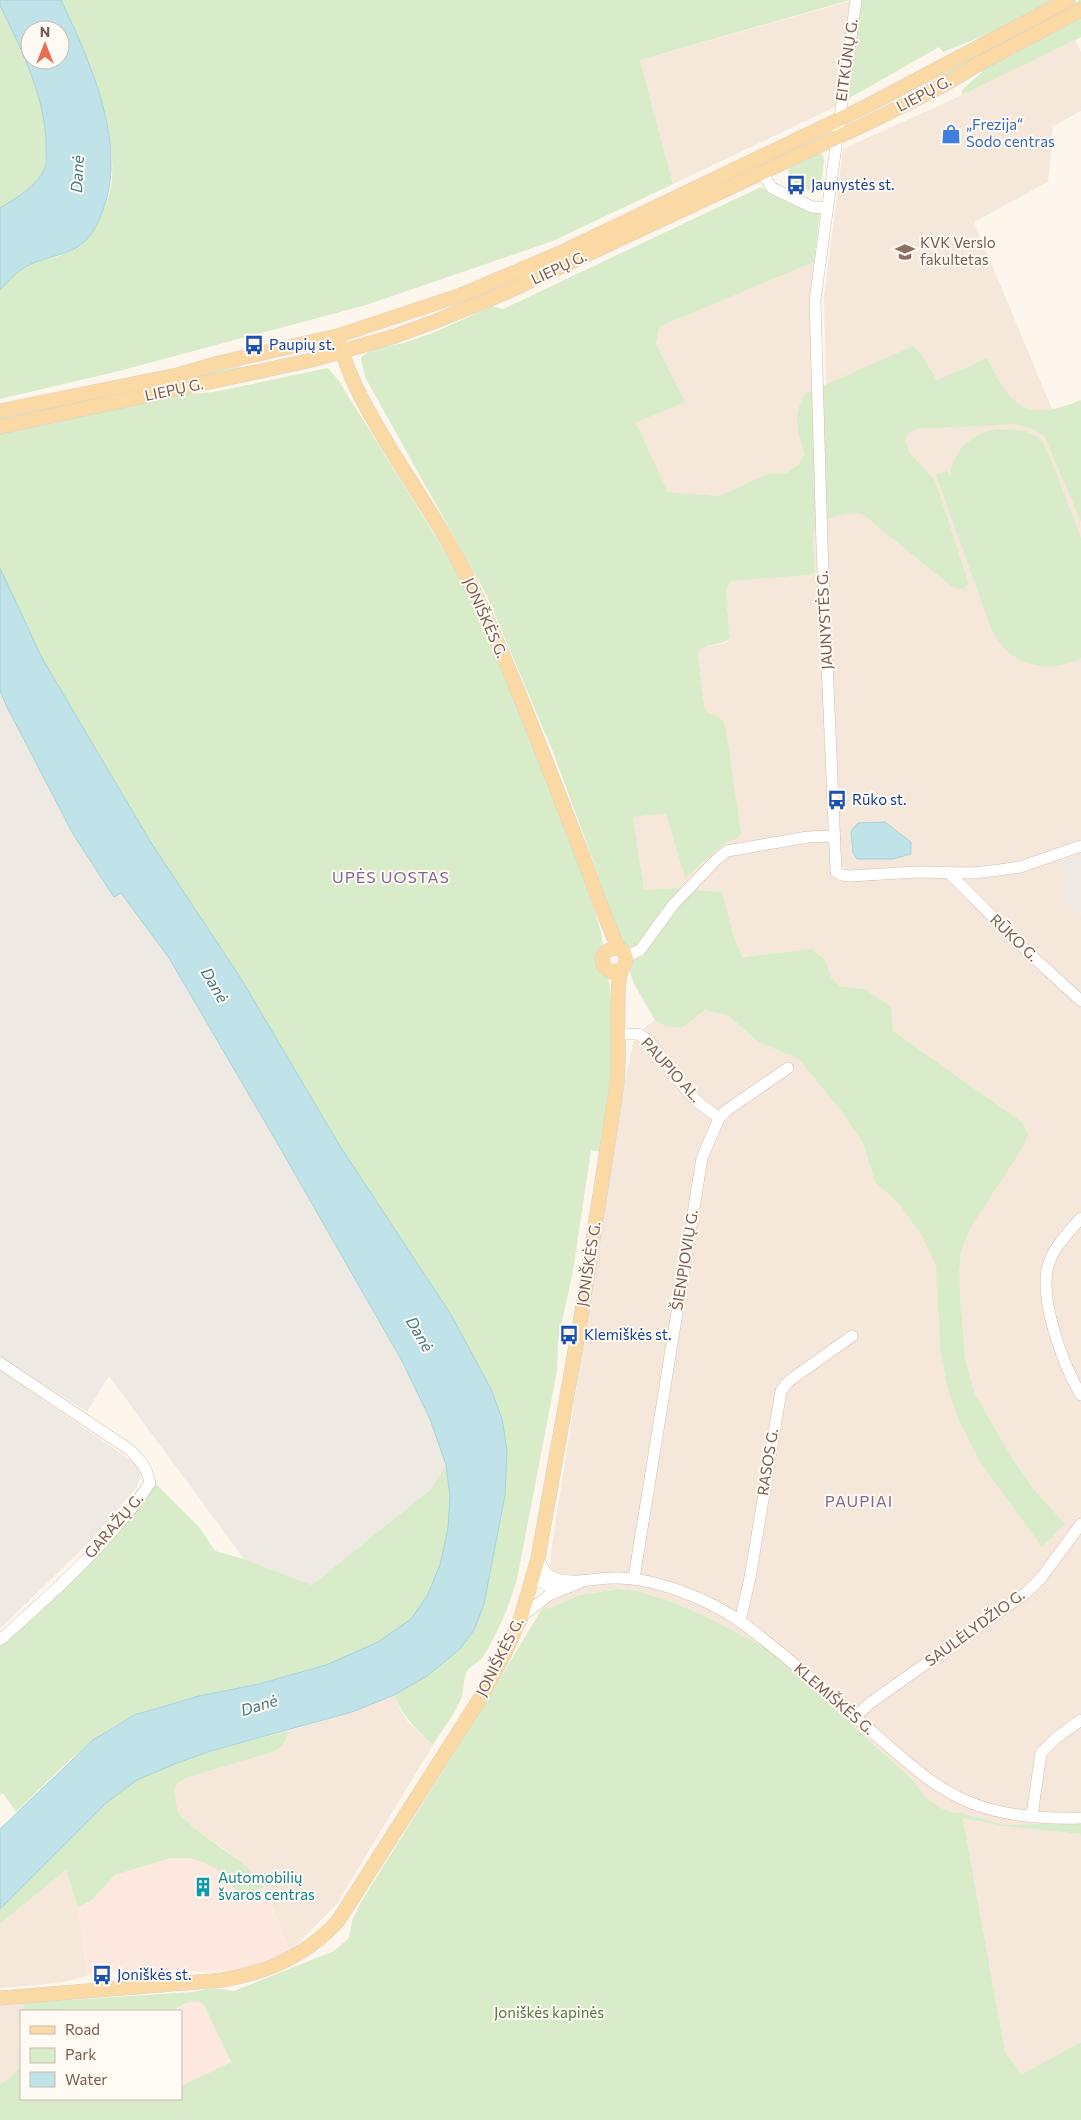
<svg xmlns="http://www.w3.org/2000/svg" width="1081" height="2120" viewBox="0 0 1081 2120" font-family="Commissioner,sans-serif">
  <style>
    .residential { fill: #f5e8da }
    .commercial { fill: #fde8e0 }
    .industrial { fill: #efe9e4 }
    .green { fill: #d8ecc9 }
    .water { fill: #bfe3e8; stroke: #a5d3da; fill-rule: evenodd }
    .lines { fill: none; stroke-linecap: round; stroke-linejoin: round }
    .minor-casing { stroke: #d1beb0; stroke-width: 12 }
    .major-casing { stroke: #dad1cd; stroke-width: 15 }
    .minor { stroke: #fff; stroke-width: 11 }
    .major { stroke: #fbd9a5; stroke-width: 14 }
    .labels { text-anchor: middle; stroke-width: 4; stroke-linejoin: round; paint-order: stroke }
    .street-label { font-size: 15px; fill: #7a5c4d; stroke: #fffaf3 }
    .shop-label { font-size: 15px; fill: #366cbe; stroke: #fffaf3; text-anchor: start }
    .transit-label { font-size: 15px; fill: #164399; stroke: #fffaf3; text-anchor: start }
    .education-label { font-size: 15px; fill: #785e54; stroke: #fffaf3; text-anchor: start }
    .culture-label { font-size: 15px; fill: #0d838f; stroke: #fffaf3; text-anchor: start }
    .park-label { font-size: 15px; fill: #537a41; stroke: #fffaf3 }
    .water-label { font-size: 16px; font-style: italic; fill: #437c86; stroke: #fffaf3 }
    .neighbourhood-label { font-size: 16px; letter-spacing: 1px; fill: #846695; stroke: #fffaf3 }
  </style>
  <rect width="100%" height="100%" fill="#fdf6ec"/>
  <g class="residential">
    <path d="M850 1 837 106 673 184 640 60Z"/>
    <path d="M1075 40 1081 52V111L1053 126 1048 182 974 222 1052 409 1037 412 1017 404 1001 385 987 358 937 380 921 354 913 346 826 385 824 297 843 149 962 95Z"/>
    <path d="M814 262 810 302 813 390 797 424 804 454 799 464 786 473 768 474 719 496 668 492 636 423 685 402 656 344 659 327Z"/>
    <path d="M997 424H1015L1032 429 1044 436 1081 522V853L1059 861 1068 878 1064 899 1081 914V1823L1004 1825 963 1813H953L943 1809 926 1798 913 1780 768 1649 705 1616 669 1601 638 1591 618 1589 579 1595 548 1609 546 1606 552 1545 622 1095 635 1035 655 1020 665 1026 682 1028 705 1010 729 1016 758 1042 800 1059 841 1111 863 1143 875 1182 899 1204 922 1236 936 1266 940 1349 947 1387 959 1421 980 1462 1042 1546 1065 1524 1032 1487 1012 1458 975 1394 965 1359 959 1279 961 1251 972 1225 1022 1122 893 1031 864 989 840 986 831 977 824 960 811 949 742 957 734 937 722 892 675 888 644 890 633 817 666 812 685 877 722 845 736 839 723 720 705 710 698 655 699 651 704 647 726 643 730 638 726 591 731 581 810 575 815 572 813 534 815 526 832 517 848 513 862 514 952 587 969 584 935 480 909 452 906 441 908 434 916 429Z"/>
    <path d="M394 1695 400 1709 408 1722 433 1745 336 1905 290 1951 264 1887 227 1851 193 1827 178 1813 174 1789 179 1782 189 1777 276 1751 284 1744 288 1738V1731L352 1712Z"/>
    <path d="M963 1817 1004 1826 1081 1834V2042L1022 2074 1005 2052Z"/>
    <path d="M66 1870 78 1908 87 1976 59 1983 0 1988V1924Z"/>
    <path d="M23 2003 25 2011H21V2066L11 2077 0 2084V2005Z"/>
  </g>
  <g class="commercial">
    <path d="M171 1858H188L203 1862 219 1871 230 1881 240 1898 264 1887 290 1951 247 1968 230 1971 203 1972 183 1970 126 1974 120 1971 99 1972 87 1976 78 1908 92 1900 115 1875Z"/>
    <path d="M192 2001H200L204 2004 231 2062 181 2086V2011H172Z"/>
  </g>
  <g class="industrial">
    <path d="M0 691 73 835 114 896 121 893 169 958 279 1146 402 1361 430 1419 446 1465 431 1489 312 1585 244 1559 109 1376 87 1412 0 1357Z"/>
    <path d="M1081 853V914L1064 899 1068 878 1059 861Z"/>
    <path d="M0 1370 132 1461 140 1467 141 1475 137 1487 91 1540 0 1629Z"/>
  </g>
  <g class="green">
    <path d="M61 0H850L640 60 673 184 553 241 366 305 115 372 0 399V290C9 280 19 269 32 263 43 259 58 258 68 252 74 247 80 237 85 231 91 223 102 214 106 204 129 151 85 49 61 0Z"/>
    <path d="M859 0H1053L991 33 943 52 939 47 846 100Z"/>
    <path d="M1079 0H1081V3L887 107 968 60Z"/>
    <path d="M0 5C22 51 48 101 46 153 46 158 47 164 45 168 37 187 16 198 0 208Z"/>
    <path d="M1081 17V37L962 95V90L982 72 981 69Z"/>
    <path d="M818 153 823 155 824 162 820 190 814 193C802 186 789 185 788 169Z"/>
    <path d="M761 187C780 200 797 208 820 212L814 262 659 327 656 344 685 402 636 423 668 492 719 496 768 474 786 473 799 464 804 454C798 429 791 416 806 393L913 346 921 354 937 380 987 358C1011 407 1026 423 1081 400V522L1044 436 1032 429 1015 424 916 429 908 434 906 441 909 452 935 480 969 584 963 589 952 587 862 514C844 512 831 517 815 526L813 534 815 572 810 575 731 581 726 591 730 638C722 647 702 641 698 655L705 710 723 720 726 729 741 834 736 839 722 845 685 878 666 813 633 817 644 890 675 888 722 892 734 937 742 957 811 949 825 960 831 977 840 986 864 989 891 1006 893 1031 1022 1122 1028 1134 1023 1147 972 1225 961 1251 959 1279 965 1359 975 1394 1012 1458 1032 1487 1065 1524 1042 1547 980 1462 959 1421 947 1387 940 1349 936 1266 922 1236 899 1204 875 1182 863 1143 841 1111 799 1059 758 1042 729 1016 705 1010 682 1028 665 1026 655 1020 634 984 595 866 553 752 487 596 365 377 361 358 371 349 404 343 433 333 492 306 503 309Z"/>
    <path d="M240 366 241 369 0 422V418Z"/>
    <path d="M328 368 339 381 465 584 486 630 544 772 592 902 601 932 610 990 614 1037V1063L601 1152 591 1150 573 1271 558 1341 557 1371 517 1579C508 1609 499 1630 483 1657 479 1663 470 1665 466 1673 464 1678 464 1690 461 1699 454 1715 442 1730 433 1745 416 1729 403 1717 394 1695L427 1676 474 1630 484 1604 505 1495 491 1389 450 1313 340 1146 240 977 150 841 42 658 0 568V433L165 396 214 392Z"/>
    <path d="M997 429 1025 431 1040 438 1048 452 1081 538V658C1058 671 1023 669 1004 648 999 643 995 635 991 628L936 475 947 471 950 475C954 449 973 433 997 429Z"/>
    <path d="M446 1465C447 1475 449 1485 450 1495 452 1533 438 1590 412 1619 400 1631 376 1643 360 1650 349 1655 338 1662 326 1666 264 1687 198 1691 136 1715 94 1731 49 1781 16 1812L3 1793 0 1795V1646L29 1620 154 1482 199 1527 215 1551 244 1559 312 1585 431 1489Z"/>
    <path d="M618 1589 638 1591 669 1601 705 1616 768 1649 913 1780 926 1798 943 1809 953 1813H963L1004 1825 1081 1823V1834L1004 1826 963 1818 1005 2052 1022 2074 1081 2042V2120H0V2084L11 2077 21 2066V2099H181V2086L231 2062 204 2005C193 1996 182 2006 172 2011H25L23 2003 192 1992 213 1988 234 1991 334 1951 349 1938 352 1921 361 1902 483 1707 541 1610 546 1606 548 1609 579 1595Z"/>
    <path d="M288 1731C288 1741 283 1745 276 1751L189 1777 179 1782 174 1789 178 1813 193 1827 247 1867 264 1887 240 1898 230 1881 219 1871 203 1862 188 1858H171L115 1875 92 1900 78 1908 66 1870 0 1924V1909L106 1803 137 1780 177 1763 211 1751Z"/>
  </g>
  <g class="water">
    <path d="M0 0H61C90 61 131 151 100 217 96 227 92 235 84 242 70 255 48 256 31 264 19 269 9 280 0 290V208C16 198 37 187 45 168 47 164 46 158 46 153 48 101 22 51 0 5ZM30 30H60V60H30Z"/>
    <path d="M0 568 42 658 150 841 240 977 340 1146 450 1313 491 1389 502 1419 507 1450 505 1495 484 1604 474 1630 460 1649 427 1676 394 1695 352 1712 211 1751 177 1763 137 1780 106 1803 0 1909V1829L93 1740 134 1715 199 1696 259 1684 326 1665 378 1642 411 1619 427 1596 440 1565 448 1528 450 1496 446 1465 430 1419 402 1361 279 1146 169 958 121 893 114 897 73 834 7 707 0 691Z"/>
    <path d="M885 822 911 842V854L893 859H857L853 853 851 831 858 823Z"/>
  </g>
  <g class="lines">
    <defs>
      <g id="minor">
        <path d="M856 0 815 300 822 546 836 872 842 875 849 876 917 872 972 873 1000 870 1020 867 1081 846"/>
        <path d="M763 174 772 188 812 207 826 208"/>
        <path d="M949 873 1030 954 1081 1001"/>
        <path d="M626 957 640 950 673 905 716 860 727 851 808 837 834 836"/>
        <path d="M619 1034H638L649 1041 686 1090 699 1103 719 1118"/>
        <path d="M1081 1218C1069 1232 1053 1247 1048 1266 1039 1300 1063 1365 1081 1395"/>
        <path d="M0 1363 130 1450C141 1461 147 1468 150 1483 109 1543 54 1592 0 1640"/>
        <path d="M538 1558C541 1566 545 1575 554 1578 572 1585 595 1578 614 1578 653 1577 709 1599 741 1622 789 1657 833 1698 877 1736 906 1761 934 1788 969 1802 1002 1816 1045 1819 1081 1818"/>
        <path d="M533 1578 558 1591"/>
        <path d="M634 1578 702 1158 719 1118 727 1110 788 1068"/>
        <path d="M521 1617 549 1595 579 1583"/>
        <path d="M740 1621 750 1578 781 1391 789 1381 852 1336"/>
        <path d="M855 1717 870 1703 1026 1593 1041 1578 1081 1524"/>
        <path d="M1032 1815 1041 1753 1056 1738 1081 1720"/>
      </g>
      <g id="major">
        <path d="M340 344C349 379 368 411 387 443 416 491 449 538 473 589 514 675 547 765 582 854 594 886 604 918 619 949"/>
        <path d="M0 411 177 375 219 363 337 336 461 295 560 253 863 108 1068 0"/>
        <path d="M0 427 312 360 395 336 436 321 507 292 870 122 942 86 977 65 1081 10"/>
        <path d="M0 1998 222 1980C267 1973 307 1955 338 1921L479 1700 504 1655 521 1617 538 1558 562 1424 581 1317 617 1084C620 1057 617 1030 618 1003 618 994 618 977 622 969 624 965 626 964 626 959 624 944 607 946 602 958L604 967 612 972 621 970"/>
      </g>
    </defs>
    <use href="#minor" class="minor-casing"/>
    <use href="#major" class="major-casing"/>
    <use href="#minor" class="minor"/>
    <use href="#major" class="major"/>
  </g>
  <defs>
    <symbol id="shop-bare" viewBox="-9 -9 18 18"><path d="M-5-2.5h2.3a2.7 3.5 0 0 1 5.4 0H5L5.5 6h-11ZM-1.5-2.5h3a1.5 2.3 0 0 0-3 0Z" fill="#3f7fe0" stroke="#fffaf3" stroke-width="2.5" paint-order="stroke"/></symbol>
    <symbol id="bus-bare" viewBox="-9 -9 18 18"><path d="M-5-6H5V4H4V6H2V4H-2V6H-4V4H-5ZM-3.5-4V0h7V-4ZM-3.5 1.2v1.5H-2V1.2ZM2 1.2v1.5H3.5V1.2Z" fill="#1a4fb4" stroke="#fffaf3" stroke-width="2.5" paint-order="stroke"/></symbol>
    <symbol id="university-bare" viewBox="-9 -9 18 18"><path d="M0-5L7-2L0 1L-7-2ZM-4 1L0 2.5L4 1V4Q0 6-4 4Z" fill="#8d6e63" stroke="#fffaf3" stroke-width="2.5" paint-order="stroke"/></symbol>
    <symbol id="building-bare" viewBox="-9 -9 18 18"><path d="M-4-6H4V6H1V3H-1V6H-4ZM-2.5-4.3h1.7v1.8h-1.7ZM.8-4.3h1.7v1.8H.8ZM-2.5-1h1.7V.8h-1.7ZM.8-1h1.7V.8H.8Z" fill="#0f9aa8" stroke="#fffaf3" stroke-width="2.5" paint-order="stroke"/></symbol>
  </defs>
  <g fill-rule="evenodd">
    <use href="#shop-bare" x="937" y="120" width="28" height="28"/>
    <use href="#bus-bare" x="782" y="171" width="28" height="28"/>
    <use href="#university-bare" x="891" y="238" width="28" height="28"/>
    <use href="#bus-bare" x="240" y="331" width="28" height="28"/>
    <use href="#bus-bare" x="823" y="786" width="28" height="28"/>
    <use href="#bus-bare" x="555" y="1321" width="28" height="28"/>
    <use href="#building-bare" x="189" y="1873" width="28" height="28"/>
    <use href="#bus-bare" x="88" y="1961" width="28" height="28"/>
  </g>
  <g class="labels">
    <g class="street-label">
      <text transform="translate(847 60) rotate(-82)" y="5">EITKŪNŲ G.</text>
      <text transform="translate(924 94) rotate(-28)" y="5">LIEPŲ G.</text>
      <text transform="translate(559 268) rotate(-25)" y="5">LIEPŲ G.</text>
      <text transform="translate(174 390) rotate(-12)" y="5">LIEPŲ G.</text>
      <text transform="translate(485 618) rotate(66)" y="5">JONIŠKĖS G.</text>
      <text transform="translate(825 620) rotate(-93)" y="5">JAUNYSTĖS G.</text>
      <text transform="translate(1014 938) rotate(44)" y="5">RŪKO G.</text>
      <text transform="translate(671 1070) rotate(48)" y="5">PAUPIO AL.</text>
      <text transform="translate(685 1260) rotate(-81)" y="5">ŠIENPJOVIŲ G.</text>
      <text transform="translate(589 1264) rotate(-81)" y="5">JONIŠKĖS G.</text>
      <text transform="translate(768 1462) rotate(-81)" y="5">RASOS G.</text>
      <text transform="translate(114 1526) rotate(-49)" y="5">GARAŽŲ G.</text>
      <text transform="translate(975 1628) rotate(-36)" y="5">SAULĖLYDŽIO G.</text>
      <text transform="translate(500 1657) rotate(-63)" y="5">JONIŠKĖS G.</text>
      <text transform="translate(834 1699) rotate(41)" y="5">KLEMIŠKĖS G.</text>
    </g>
    <g class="shop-label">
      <text x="966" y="130">„Frezija“<tspan x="966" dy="17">Sodo centras</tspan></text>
    </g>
    <g class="transit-label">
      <text x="811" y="190">Jaunystės st.</text>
      <text x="269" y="350">Paupių st.</text>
      <text x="852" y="805">Rūko st.</text>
      <text x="584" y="1340">Klemiškės st.</text>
      <text x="117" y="1980">Joniškės st.</text>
    </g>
    <g class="education-label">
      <text x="920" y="248">KVK Verslo<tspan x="920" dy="17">fakultetas</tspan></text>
    </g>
    <g class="culture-label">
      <text x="218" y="1883">Automobilių<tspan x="218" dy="17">švaros centras</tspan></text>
    </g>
    <g class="park-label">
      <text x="549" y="2018">Joniškės kapinės</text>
    </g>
    <g class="water-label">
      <text transform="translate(77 174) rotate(-87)" y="6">Danė</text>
      <text transform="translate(215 985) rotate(60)" y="6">Danė</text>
      <text transform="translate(420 1334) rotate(60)" y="6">Danė</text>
      <text transform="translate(259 1705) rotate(-17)" y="6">Danė</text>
    </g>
    <g class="neighbourhood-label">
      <text x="391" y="883">UPĖS UOSTAS</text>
      <text x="859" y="1507">PAUPIAI</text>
    </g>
  </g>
  <rect x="20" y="2010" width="162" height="90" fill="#fffaf3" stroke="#cabbb1"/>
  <rect x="30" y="2026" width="25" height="8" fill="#fbd9a5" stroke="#cabbb1"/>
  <text x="65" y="2035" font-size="15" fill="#7a5c4d">Road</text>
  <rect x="30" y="2048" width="25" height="15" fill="#d8ecc9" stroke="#cabbb1"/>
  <text x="65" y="2060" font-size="15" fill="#7a5c4d">Park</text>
  <rect x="30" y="2072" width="25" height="15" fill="#bfe3e8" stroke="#cabbb1"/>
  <text x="65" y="2085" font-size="15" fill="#7a5c4d">Water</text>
  <g transform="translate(45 45)"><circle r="24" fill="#fffaf3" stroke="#cabbb1"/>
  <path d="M0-4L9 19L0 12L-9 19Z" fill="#e76f51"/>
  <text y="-8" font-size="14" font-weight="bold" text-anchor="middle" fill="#7a5c4d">N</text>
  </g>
</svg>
